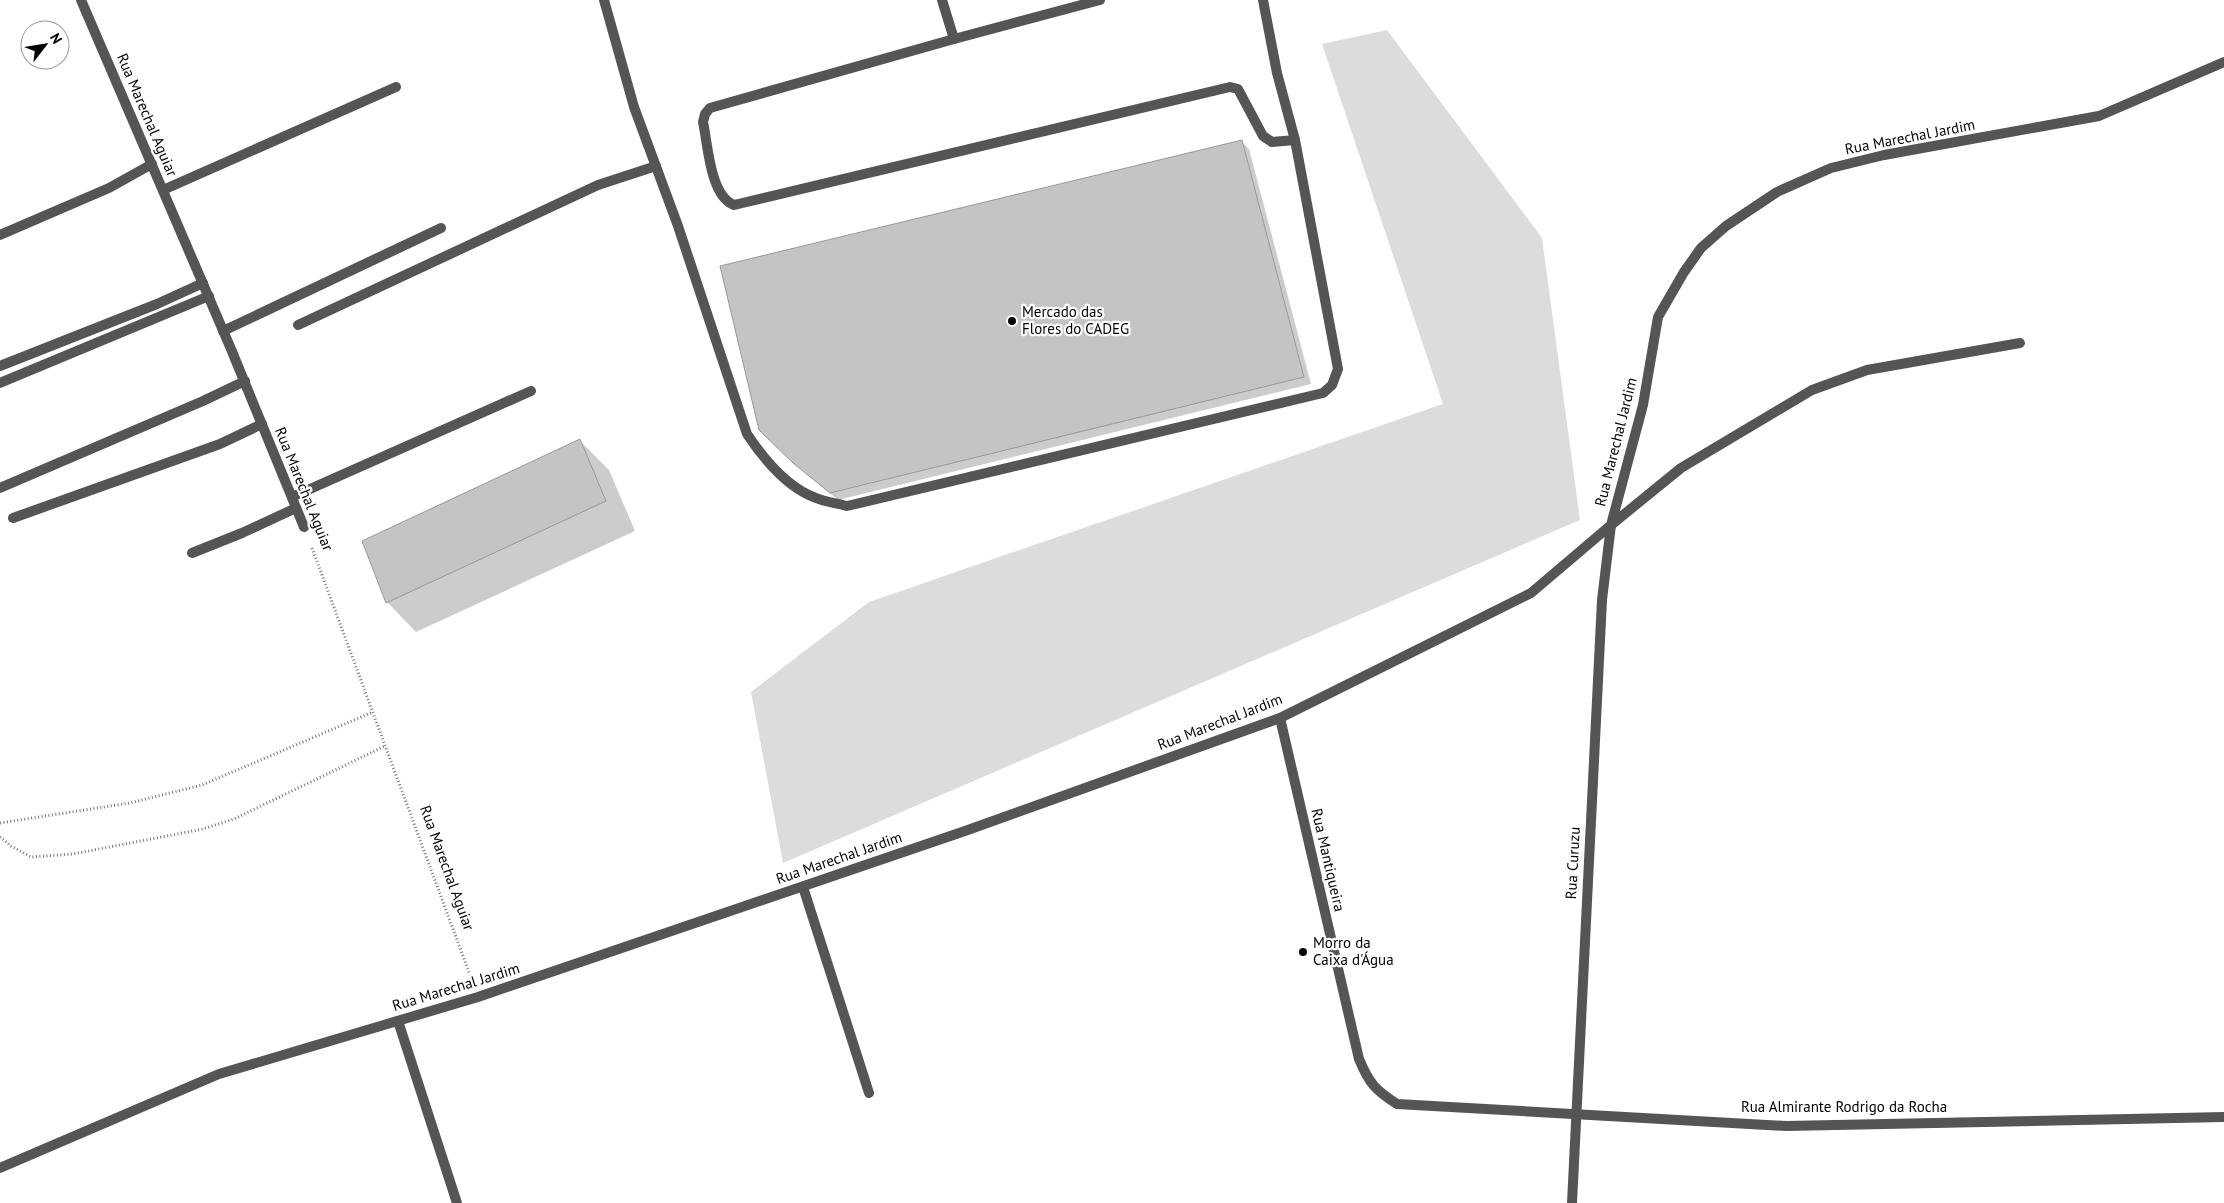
<svg xmlns="http://www.w3.org/2000/svg" width="2224" height="1203" viewBox="0 0 2224 1203" font-family="'PT Sans',sans-serif">
  <style>
    .green { fill: #dcdcdc }
    .shadow { fill: #0003 }
    .building { fill: #c4c4c4; stroke: #999 }
    .lines { fill: none; stroke-linecap: round; stroke-linejoin: round }
    .path { stroke: #777; stroke-width: 3; stroke-dasharray: 1 2.5; stroke-linecap: butt }
    .service { stroke: #555; stroke-width: 10 }
    .pedestrian { stroke: #555; stroke-width: 10 }
    .minor { stroke: #555; stroke-width: 10 }
    .poi-dot { fill: #000; stroke: #fff; stroke-width: 2 }
    .labels { text-anchor: middle; stroke-width: 4.5; stroke-linejoin: round; paint-order: stroke }
    .street-label { font-size: 15px; fill: #000; stroke: #fff }
    .poi-label { font-size: 15px; fill: #000; stroke: #fff; text-anchor: start }
  </style>
  <rect width="100%" height="100%" fill="#fff"/>
  <path class="green" d="M1387 30 1542 238 1580 520 783 863 751 692 869 602 1443 404 1322 44Z"/>
  <g class="shadow">
    <path d="M1242 142 1249 149 1311 384 838 500 802 470 761 429Z"/>
    <path d="M580 441 609 470 635 531 416 632 387 602Z"/>
  </g>
  <g class="building">
    <path d="M1242 140 1304 377 830 493 793 463 759 430 720 266Z"/>
    <path d="M580 439 606 501 386 603 362 541Z"/>
  </g>
  <g class="lines">
    <g class="path">
      <path d="M312 548 470 975"/>
      <path d="M0 823 130 803 202 785 373 712"/>
      <path d="M0 837 11 846 31 857 73 854 203 829 234 819 385 746"/>
    </g>
    <g class="service">
      <path d="M604 0 634 107 678 226 747 434C763 458 788 488 816 498 825 502 837 503 847 506L1323 393 1332 385 1338 369 1295 140 1277 73 1263 0"/>
      <path d="M1100 0 954 39 710 108 705 114 703 122C708 145 710 196 734 205L1230 87 1238 89 1263 136 1272 142 1295 140"/>
      <path d="M163 190 396 87"/>
      <path d="M0 235 109 188 152 164"/>
      <path d="M298 325 598 185 656 166"/>
      <path d="M223 331 441 228"/>
      <path d="M0 366 157 304 203 283"/>
      <path d="M0 383 209 296"/>
      <path d="M0 488 203 401 245 381"/>
      <path d="M292 497 531 391"/>
      <path d="M13 518 220 444 262 424"/>
      <path d="M192 553 242 533 296 508"/>
    </g>
    <path class="pedestrian" d="M942 0 954 39"/>
    <g class="minor">
      <path d="M81 0 231 349 304 527"/>
      <path d="M1280 718 1359 1059C1369 1083 1375 1090 1397 1104L1786 1126 2224 1117"/>
      <path d="M803 887 869 1093"/>
      <path d="M398 1021 457 1203"/>
      <path d="M0 1168 219 1074 478 997 965 831 1280 718 1531 593 1611 525 1643 405 1658 317 1684 272 1701 248 1726 226 1777 192 1831 168 1884 155 2099 116 2224 62"/>
      <path d="M1572 1203 1602 600 1611 525 1681 468 1812 390 1867 370 2020 343"/>
    </g>
  </g>
  <g class="poi-dot">
    <circle cx="1012" cy="321" r="5"/>
    <circle cx="1303" cy="952" r="5"/>
  </g>
  <g class="labels">
    <g class="street-label">
      <text transform="translate(147 115) rotate(67)" y="5">Rua Marechal Aguiar</text>
      <text transform="translate(1910 137) rotate(-11)" y="5">Rua Marechal Jardim</text>
      <text transform="translate(1616 442) rotate(-76)" y="5">Rua Marechal Jardim</text>
      <text transform="translate(304 489) rotate(68)" y="5">Rua Marechal Aguiar</text>
      <text transform="translate(1220 722) rotate(-21)" y="5">Rua Marechal Jardim</text>
      <text transform="translate(839 858) rotate(-19)" y="5">Rua Marechal Jardim</text>
      <text transform="translate(1328 860) rotate(77)" y="5">Rua Mantiqueira</text>
      <text transform="translate(1573 863) rotate(-87)" y="5">Rua Curuzu</text>
      <text transform="translate(447 868) rotate(70)" y="5">Rua Marechal Aguiar</text>
      <text transform="translate(456 987) rotate(-17)" y="5">Rua Marechal Jardim</text>
      <text x="1844" y="1112">Rua Almirante Rodrigo da Rocha</text>
    </g>
    <g class="poi-label">
      <text x="1022" y="317">Mercado das<tspan x="1022" dy="17">Flores do CADEG</tspan></text>
      <text x="1313" y="948">Morro da<tspan x="1313" dy="17">Caixa d'Água</tspan></text>
    </g>
  </g>
  <g transform="translate(45 45) rotate(59)"><circle r="24" fill="#ffffff" stroke="#999999"/>
  <path d="M0-4L9 19L0 12L-9 19Z" fill="#000000"/>
  <text y="-8" font-size="14" font-weight="bold" text-anchor="middle" fill="#000000">N</text>
  </g>
</svg>
